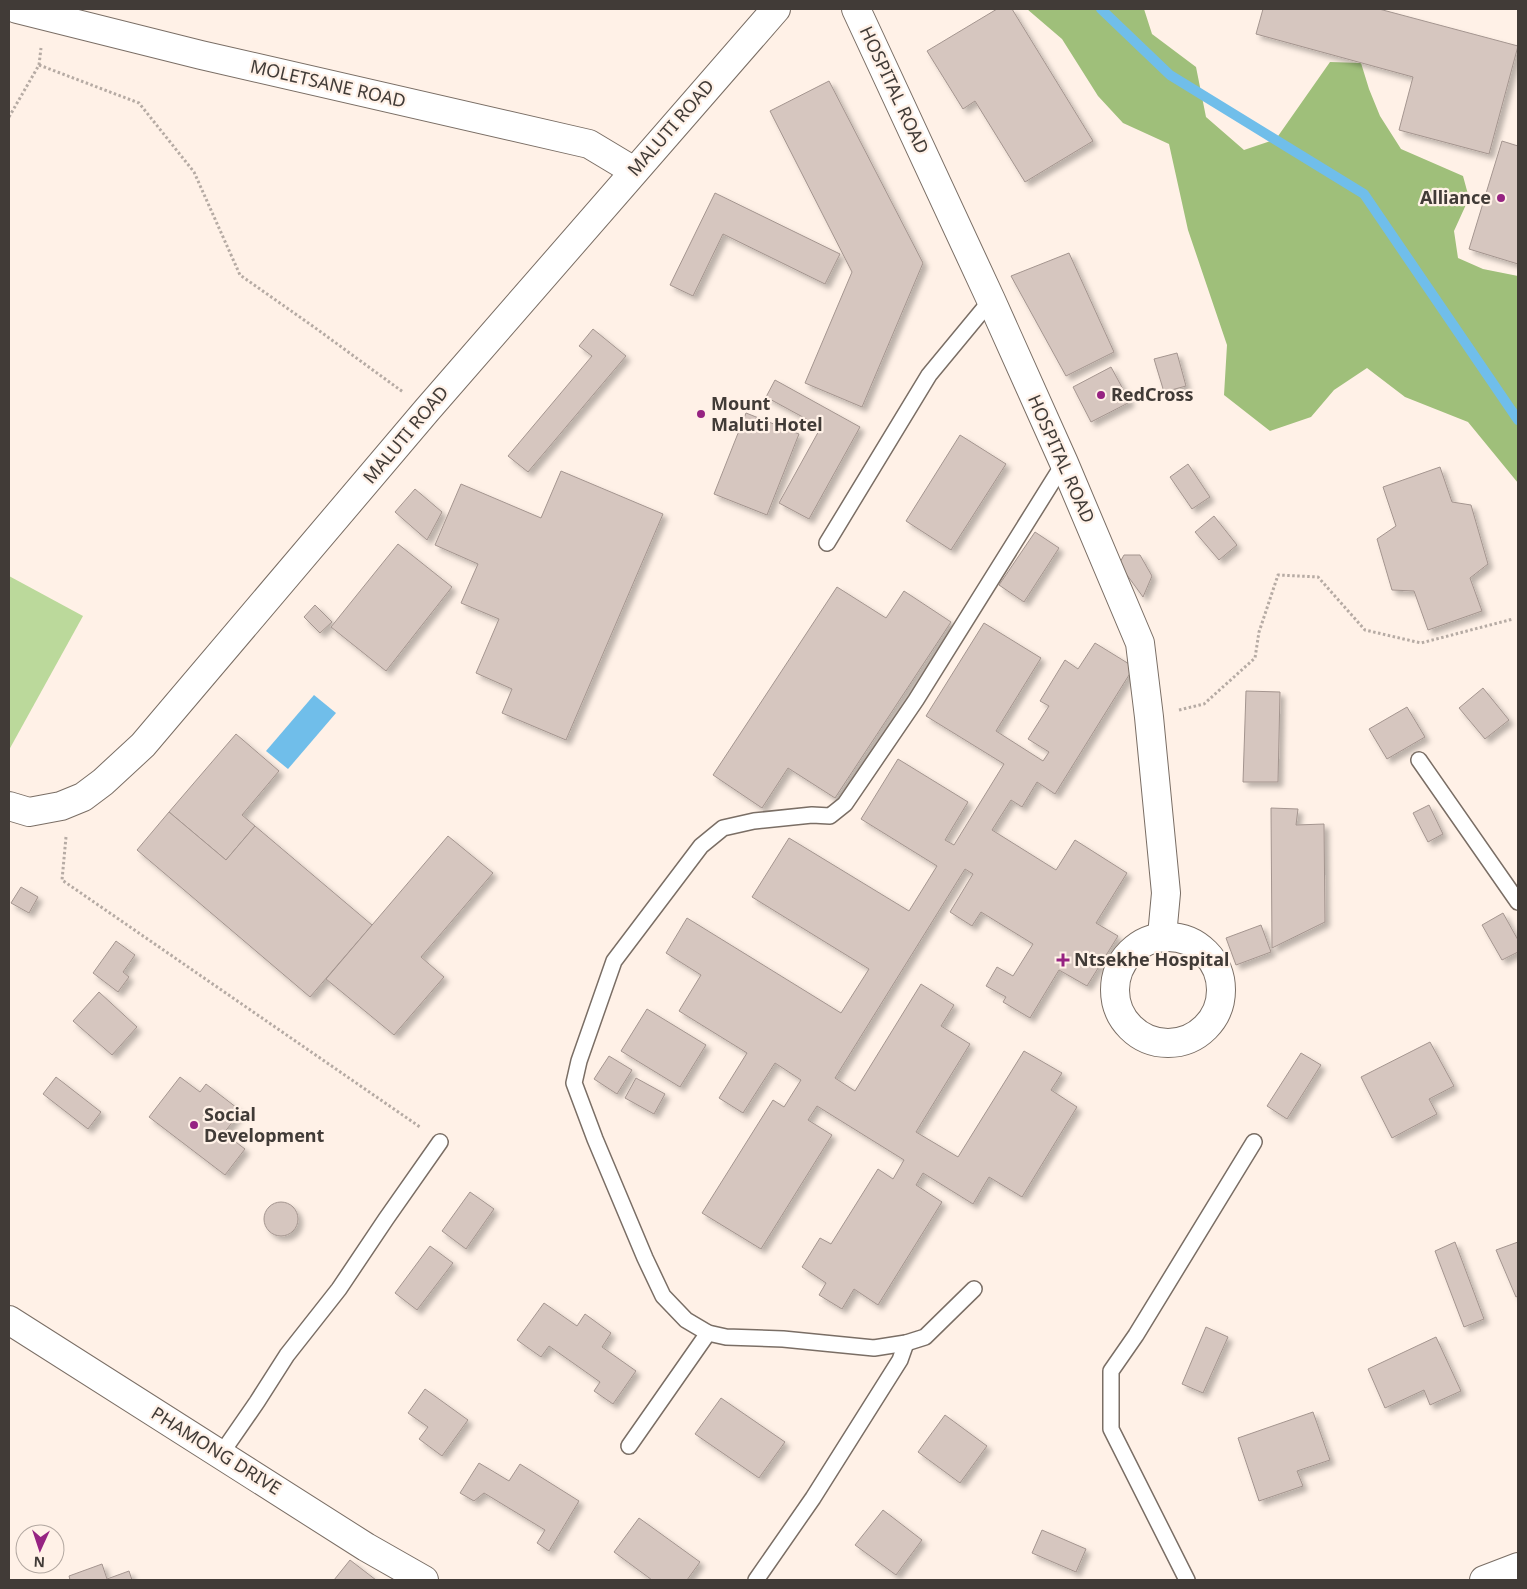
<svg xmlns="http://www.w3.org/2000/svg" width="1527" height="1589" viewBox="0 0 1527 1589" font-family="'Noto Sans',sans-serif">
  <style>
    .green { fill: #bbd99b }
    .forest { fill: #9fbf7a }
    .water { fill: #70beea }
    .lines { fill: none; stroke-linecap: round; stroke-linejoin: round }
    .stream { stroke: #70beea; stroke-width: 10 }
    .building { fill: #d6c6bf; stroke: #a4958f; filter: url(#shadow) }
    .service-casing { stroke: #7a6e65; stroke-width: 18 }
    .minor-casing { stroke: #7a6e65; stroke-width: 30 }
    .path { stroke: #b6aba4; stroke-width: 3; stroke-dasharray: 2.5 2.5; stroke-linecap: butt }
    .service { stroke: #fff; stroke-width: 15 }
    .minor { stroke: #fff; stroke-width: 28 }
    .poi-dot { fill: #962382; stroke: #fff1e7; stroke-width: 2 }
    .labels { text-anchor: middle; stroke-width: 4.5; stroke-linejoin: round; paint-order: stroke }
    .street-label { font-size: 18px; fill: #413b37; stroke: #fff1e7 }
    .poi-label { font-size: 18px; font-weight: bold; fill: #413b37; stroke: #fff1e7; text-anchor: start }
  </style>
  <defs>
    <filter id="shadow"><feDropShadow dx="4.5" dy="4.5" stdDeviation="2.5" flood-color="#0004"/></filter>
  </defs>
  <rect width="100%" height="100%" fill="#fff1e7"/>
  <path class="green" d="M9 576 83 616 9 750Z"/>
  <path class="forest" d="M1027 9H1144L1152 34 1196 67 1206 117 1244 150 1276 139 1330 62 1361 63 1369 89 1380 116 1401 149 1463 176 1469 198 1454 231 1458 258 1483 269 1518 276V483L1468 422 1405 397 1367 368 1334 390 1311 417 1270 431 1224 395 1227 345 1188 230 1169 144 1123 123 1098 96 1062 39Z"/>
  <path class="water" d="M314 695 336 713 288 769 266 751Z"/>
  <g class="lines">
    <path class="stream" d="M1101 9 1170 75 1364 194 1518 420"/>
  </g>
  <g class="building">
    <path d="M997 9H1012L1093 141 1025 182 975 101 963 109 927 51Z"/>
    <path d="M1263 9H1379L1518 46 1489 154 1399 130 1413 77 1256 34Z"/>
    <path d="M829 81 923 263 862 407 805 383 852 272 770 111Z"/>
    <path d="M1502 141 1518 146V264L1469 249Z"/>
    <path d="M715 193 840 254 825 284 723 234 693 296 670 285Z"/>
    <path d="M1069 253 1114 352 1066 376 1011 276Z"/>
    <path d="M593 329 626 356 528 472 508 456 592 356 579 346Z"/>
    <path d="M1177 353 1186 386 1164 392 1154 359Z"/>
    <path d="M1111 367 1130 402 1091 422 1073 387Z"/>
    <path d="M775 380 860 427 809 519 779 503 821 427 766 397Z"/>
    <path d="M746 413 799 434 767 515 714 494Z"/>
    <path d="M960 435 1006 464 951 550 906 521Z"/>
    <path d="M1188 464 1210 497 1192 509 1170 477Z"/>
    <path d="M1440 467 1452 502 1471 505 1488 564 1470 578 1482 611 1428 630 1414 591 1392 590 1377 539 1396 526 1383 487Z"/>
    <path d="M561 471 663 514 566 740 502 713 512 689 476 673 499 619 461 603 478 564 435 545 461 484 541 518Z"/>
    <path d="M415 489 442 512 427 540 395 512Z"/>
    <path d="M1214 516 1237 545 1219 560 1195 532Z"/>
    <path d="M1035 532 1059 548 1024 602 999 585Z"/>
    <path d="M398 544 452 587 386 671 331 627Z"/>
    <path d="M1124 555H1140L1152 576 1143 597 1119 564Z"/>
    <path d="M837 587 886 618 904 591 951 622 835 798 788 768 762 808 713 775Z"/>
    <path d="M315 605 332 622 320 633 304 617Z"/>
    <path d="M984 623 1041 658 996 731 1043 761 1049 752 1028 739 1049 706 1040 701 1065 660 1078 669 1095 643 1134 667 1055 794 1037 782 1022 807 1011 800 992 830 1056 870 1075 840 1127 873 1096 923 1118 936 1087 986 1059 970 1030 1018 1003 1002 1006 997 986 986 997 967 1013 976 1033 944 981 912 972 926 950 912 973 874 965 869 835 1078 855 1091 921 984 954 1005 941 1026 970 1044 916 1132 958 1157 1024 1051 1062 1073 1051 1090 1077 1107 1022 1197 989 1177 973 1204 923 1173 916 1185 942 1202 878 1305 854 1289 842 1309 819 1295 826 1283 802 1267 820 1238 831 1244 878 1169 893 1179 904 1160 817 1106 808 1120 832 1135 761 1249 702 1213 773 1100 784 1107 801 1080 775 1063 743 1113 719 1098 747 1053 679 1011 701 975 666 953 687 918 841 1013 869 969 752 897 789 838 909 911 937 866 861 819 898 759 968 802 945 840 954 845 1004 764 926 716Z"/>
    <path d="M1483 688 1509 720 1485 739 1459 708Z"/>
    <path d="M1246 691 1280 692 1278 782H1243Z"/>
    <path d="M1407 707 1425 737 1387 759 1369 729Z"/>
    <path d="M236 734 279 771 242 815 255 826 226 860 169 812Z"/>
    <path d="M1429 805 1443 834 1428 842 1413 813Z"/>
    <path d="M1271 808 1298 809 1296 825 1324 824 1325 922 1272 948Z"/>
    <path d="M169 812 226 860 255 826 372 925 310 997 137 850Z"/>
    <path d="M448 836 493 873 421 957 444 977 394 1035 326 979Z"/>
    <path d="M21 887 38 897 29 913 11 903Z"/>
    <path d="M1503 913 1518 940V952L1502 960 1482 925Z"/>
    <path d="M1261 925 1271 952 1236 965 1226 938Z"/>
    <path d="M116 941 135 955 123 972 129 977 118 992 93 973Z"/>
    <path d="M99 992 137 1027 112 1055 73 1021Z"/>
    <path d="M647 1009 706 1045 680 1087 621 1051Z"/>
    <path d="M1430 1042 1454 1086 1429 1099 1437 1114 1392 1138 1361 1077Z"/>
    <path d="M1301 1053 1321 1065 1287 1119 1267 1106Z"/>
    <path d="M609 1056 632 1070 617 1094 594 1079Z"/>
    <path d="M56 1077 101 1112 88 1129 43 1094Z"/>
    <path d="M180 1077 200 1092 206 1084 241 1111 224 1133 245 1149 225 1175 149 1117Z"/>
    <path d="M636 1078 665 1094 654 1114 625 1098Z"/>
    <path d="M470 1192 494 1209 466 1249 442 1231Z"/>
    <circle cx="281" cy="1219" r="17"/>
    <path d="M1455 1242 1484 1319 1464 1327 1435 1251Z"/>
    <path d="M1518 1242V1296L1516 1297 1496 1250Z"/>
    <path d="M430 1246 453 1263 417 1310 395 1293Z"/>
    <path d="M544 1303 577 1326 585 1314 611 1333 602 1347 636 1371 613 1404 594 1391 600 1382 549 1346 541 1357 517 1340Z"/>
    <path d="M1206 1327 1228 1337 1203 1393 1182 1384Z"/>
    <path d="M1436 1337 1461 1391 1430 1405 1424 1390 1385 1408 1368 1369Z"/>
    <path d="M425 1389 468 1420 442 1456 419 1439 428 1427 408 1413Z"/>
    <path d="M721 1398 785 1442 759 1478 695 1434Z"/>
    <path d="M1313 1412 1330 1460 1297 1471 1303 1486 1259 1501 1238 1438Z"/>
    <path d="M945 1415 987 1446 960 1483 918 1452Z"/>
    <path d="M479 1463 509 1481 520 1464 579 1501 549 1551 537 1543 545 1530 484 1493 474 1501 460 1493Z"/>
    <path d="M883 1510 922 1540 896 1575 855 1545Z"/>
    <path d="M639 1518 700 1562 687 1580H652L614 1552Z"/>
    <path d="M1042 1530 1086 1549 1076 1572 1032 1553Z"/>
    <path d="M350 1560 376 1580H334Z"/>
    <path d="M102 1564 107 1579 129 1571 132 1580H70L69 1576Z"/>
  </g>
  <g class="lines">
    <defs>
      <g id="service">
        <path d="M827 543 929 375 991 300"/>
        <path d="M1419 760 1518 902"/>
        <path d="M974 1289 925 1337 906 1343 874 1348 783 1339 726 1337 708 1333 686 1320 663 1296 645 1258 595 1139 574 1083 579 1061 614 961 701 846 723 828 754 821 812 815 830 816 845 804 916 700 1064 463"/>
        <path d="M629 1446 708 1333"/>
        <path d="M221 1454 257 1402 287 1355 339 1289 386 1219 440 1142"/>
        <path d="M756 1580 813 1498 900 1360 906 1343"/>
        <path d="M1187 1580 1111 1429V1371L1136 1335 1254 1142"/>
      </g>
      <g id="minor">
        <path d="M17 9 201 55 589 144 634 171"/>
        <path d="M856 9 991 300 1064 463 1140 643 1149 717 1166 893 1162 936"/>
        <path d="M9 806 29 812 61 806 83 797 103 782 143 745 427 410 776 9"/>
        <circle cx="1168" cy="990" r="53"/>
        <path d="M9 1320 366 1547 424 1580"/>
        <path d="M1484 1580 1518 1567"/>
      </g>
    </defs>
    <use href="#service" class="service-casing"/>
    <use href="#minor" class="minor-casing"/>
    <g class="path">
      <path d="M39 65 139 103 194 172 240 275 314 327 403 392"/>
      <path d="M9 117 39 65 41 48"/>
      <path d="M1179 710 1204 704 1255 658 1259 632 1278 575 1318 577 1365 630 1421 643 1513 619"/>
      <path d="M66 837 62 880 420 1127"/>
    </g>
    <use href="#service" class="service"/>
    <use href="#minor" class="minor"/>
  </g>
  <g class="poi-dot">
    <circle cx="1501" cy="198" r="5"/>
    <circle cx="1101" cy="395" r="5"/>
    <circle cx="701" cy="414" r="5"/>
    <path d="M1060.5 952.5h5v5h5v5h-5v5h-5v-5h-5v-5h5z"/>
    <circle cx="194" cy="1125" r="5"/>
  </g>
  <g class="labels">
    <g class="street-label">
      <text transform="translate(328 84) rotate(13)" y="6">MOLETSANE ROAD</text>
      <text transform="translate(894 90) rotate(65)" y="6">HOSPITAL ROAD</text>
      <text transform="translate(671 128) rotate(-49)" y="6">MALUTI ROAD</text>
      <text transform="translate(406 435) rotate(-50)" y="6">MALUTI ROAD</text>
      <text transform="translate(1061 459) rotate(66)" y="6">HOSPITAL ROAD</text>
      <text transform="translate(216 1451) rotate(32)" y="6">PHAMONG DRIVE</text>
    </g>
    <g class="poi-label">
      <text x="1491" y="204" text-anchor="end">Alliance</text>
      <text x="1111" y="401">RedCross</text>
      <text x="711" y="410">Mount<tspan x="711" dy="21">Maluti Hotel</tspan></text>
      <text x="1074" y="966">Ntsekhe Hospital</text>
      <text x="204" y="1121">Social<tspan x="204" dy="21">Development</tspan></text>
    </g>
  </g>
  <rect width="1527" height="1589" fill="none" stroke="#413b37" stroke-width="20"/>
  <g transform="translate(40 1549) rotate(183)"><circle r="24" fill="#fff1e7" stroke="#b3a8a1"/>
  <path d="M0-4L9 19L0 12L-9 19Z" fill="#962382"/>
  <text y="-8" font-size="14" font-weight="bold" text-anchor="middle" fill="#413b37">N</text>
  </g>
</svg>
